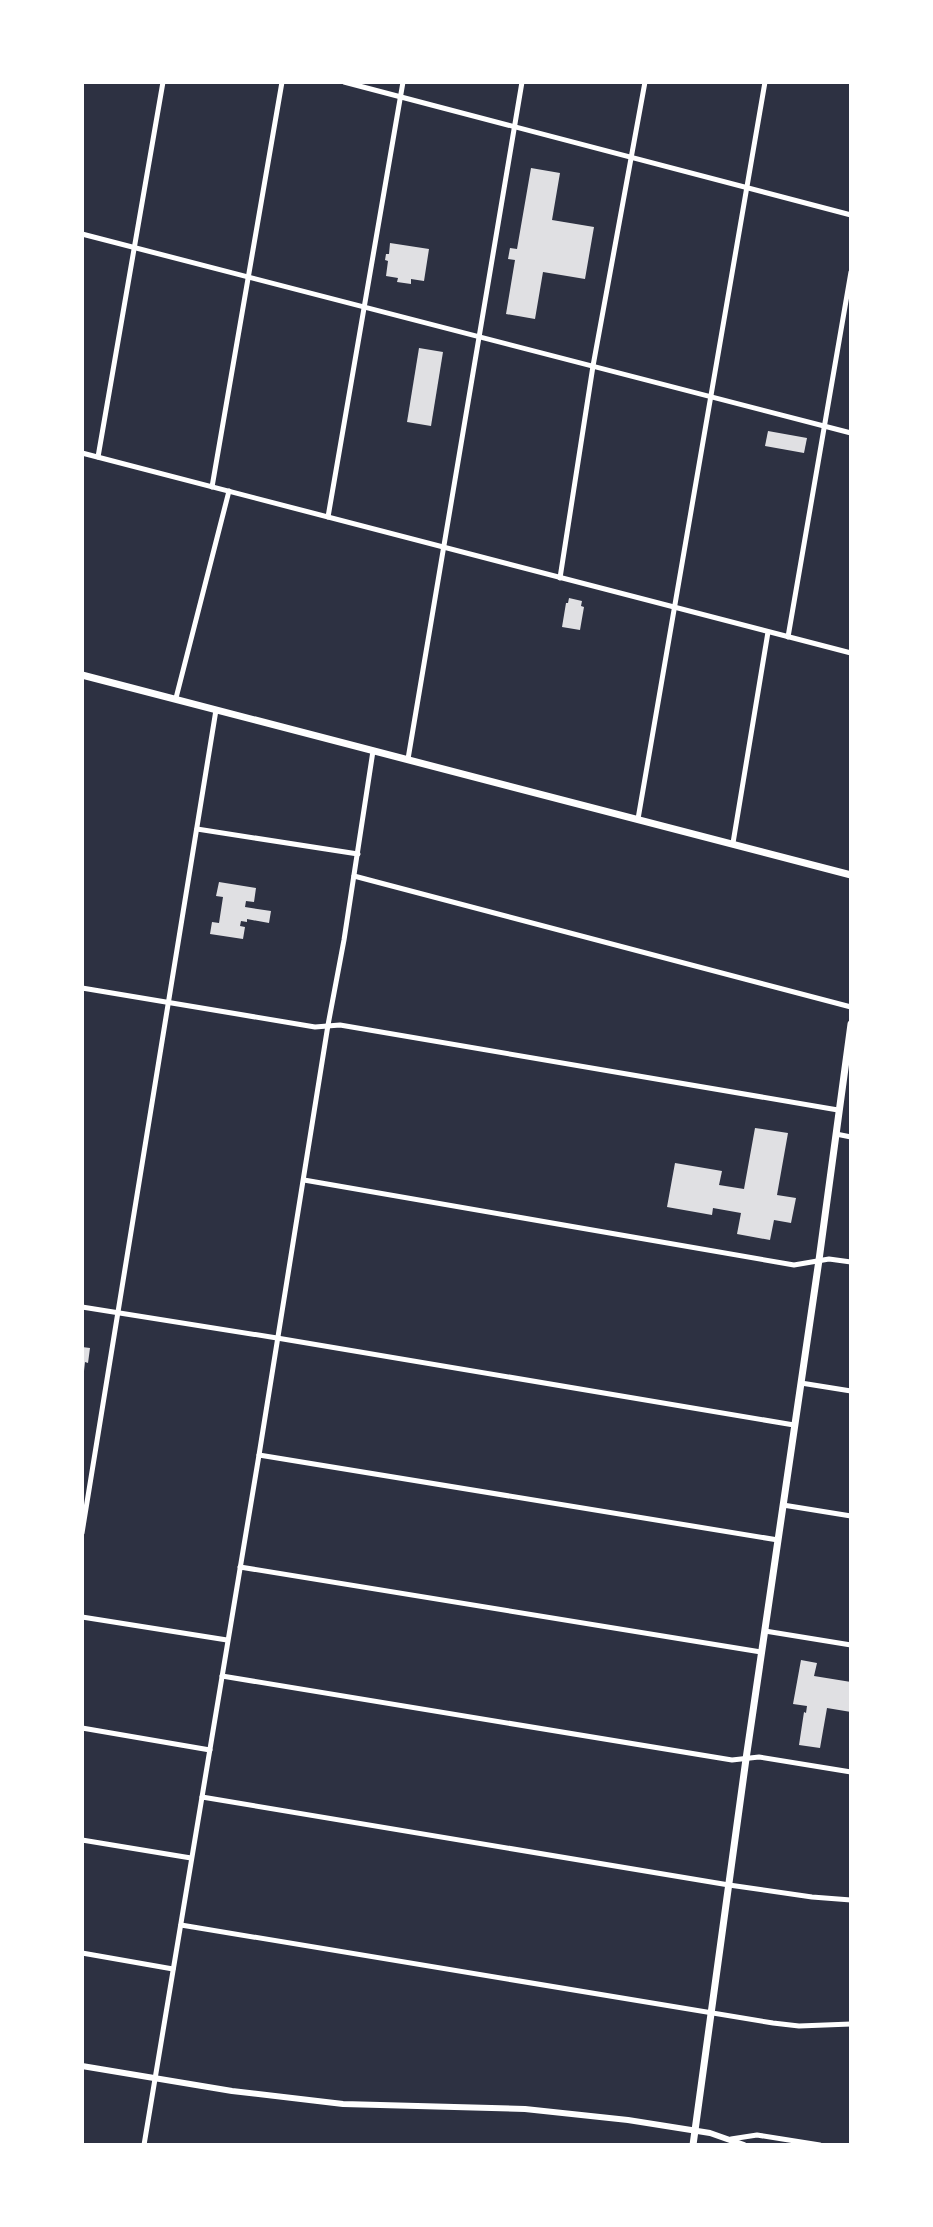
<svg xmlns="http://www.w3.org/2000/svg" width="933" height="2227" viewBox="0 0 933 2227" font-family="'Source Sans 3',sans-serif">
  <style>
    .building { fill: #e0e0e3 }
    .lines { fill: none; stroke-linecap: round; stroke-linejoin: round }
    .minor { stroke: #fff; stroke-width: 5 }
    .tertiary { stroke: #fff; stroke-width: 6 }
    .secondary { stroke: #fff; stroke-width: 7 }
  </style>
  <rect width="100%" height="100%" fill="#2d3142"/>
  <g class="building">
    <path d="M531 168 560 173 552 220 594 227 585 279 543 272 535 319 506 314 515 260 508 259 510 248 517 249Z"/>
    <path d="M390 243 429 249 424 281 411 279V284L397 282 398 278 386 276 388 261 385 260 386 254H389Z"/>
    <path d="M419 348 443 352 431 426 407 422Z"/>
    <path d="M768 431 807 438 804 453 765 446Z"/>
    <path d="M569 598 582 601 581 606 584 607 580 630 562 627 566 603H568Z"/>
    <path d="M219 882 256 888 254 902 246 901 245 907 271 911 269 923 247 919V922L241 921 240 926 245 927 243 939 210 934 212 922 219 923 223 897 216 896Z"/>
    <path d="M755 1128 788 1133 777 1195 796 1198 791 1223 774 1220 770 1240 737 1234 741 1213 713 1208 712 1215 667 1207 675 1163 722 1171 719 1185 744 1189Z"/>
    <path d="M82 1347 90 1348 88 1363 85 1362 84 1371H82Z"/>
    <path d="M801 1660 817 1663 814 1676 851 1682V1712L827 1708 820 1748 799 1745 804 1712 806 1713 807 1706 793 1704Z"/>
  </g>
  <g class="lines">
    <g class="minor">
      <path d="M344 82 851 215"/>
      <path d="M82 234 851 433"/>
      <path d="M82 453 851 653"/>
      <path d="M98 457 163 82"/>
      <path d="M212 487 282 82"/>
      <path d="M328 517 403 82"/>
      <path d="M560 578 593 366 645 82"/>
      <path d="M788 637 851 272"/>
      <path d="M176 698 229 491"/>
      <path d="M408 759 522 82"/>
      <path d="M638 819 765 82"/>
      <path d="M197 829 358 854"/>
      <path d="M733 843 768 632"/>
      <path d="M354 876 851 1007"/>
      <path d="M82 988 315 1027 340 1025 838 1110"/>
      <path d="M836 1134 851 1137"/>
      <path d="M304 1180 794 1265 829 1259 851 1262"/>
      <path d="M82 1307 277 1338 794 1425"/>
      <path d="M801 1383 851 1391"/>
      <path d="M259 1455 778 1540"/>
      <path d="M783 1505 851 1516"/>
      <path d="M82 1533 216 710"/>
      <path d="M240 1567 761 1652"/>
      <path d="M82 1617 227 1640"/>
      <path d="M765 1631 851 1645"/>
      <path d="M222 1676 732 1760 759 1757 851 1772"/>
      <path d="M82 1728 210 1750"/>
      <path d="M202 1797 729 1885 812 1897 851 1900"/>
      <path d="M82 1840 191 1858"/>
      <path d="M181 1925 773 2023 799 2026 851 2024"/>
      <path d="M82 1953 173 1969"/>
      <path d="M731 2139 757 2135 820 2145"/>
      <path d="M144 2145 259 1455 328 1025 344 940 373 751"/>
    </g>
    <path class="tertiary" d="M82 2066 232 2091 343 2104 525 2109 628 2120 710 2133 744 2145"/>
    <g class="secondary">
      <path d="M82 675 851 875"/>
      <path d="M693 2145 746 1759 819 1260 851 1024"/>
    </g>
  </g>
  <rect width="933" height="2227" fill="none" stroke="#ffffff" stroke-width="168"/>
</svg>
